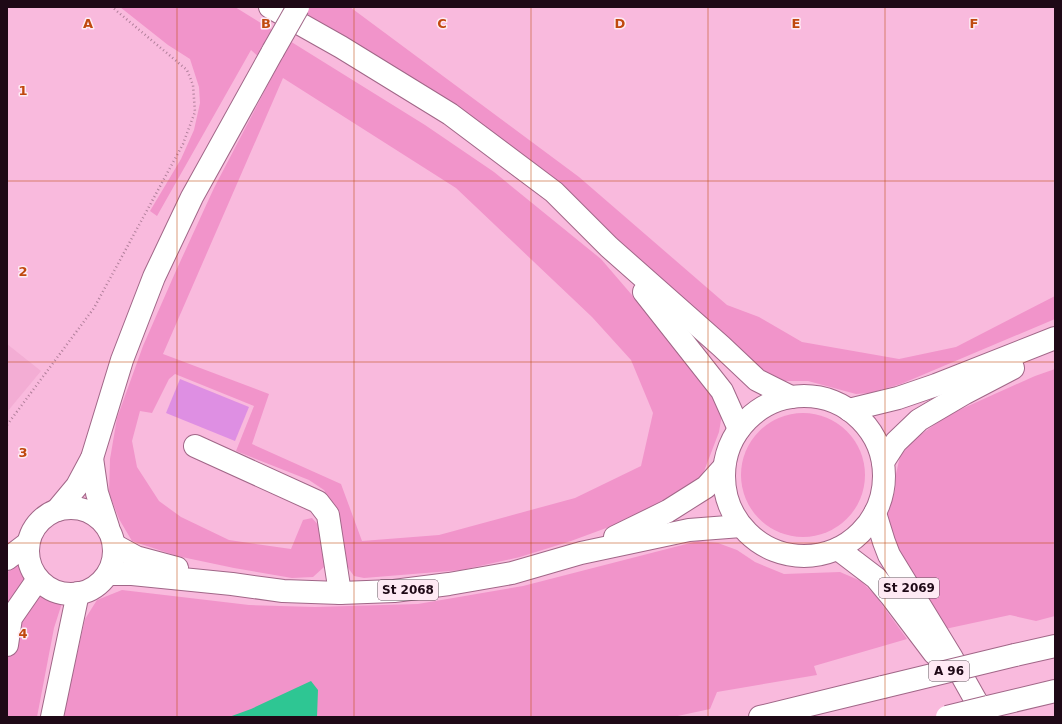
<svg xmlns="http://www.w3.org/2000/svg" width="1062" height="724" viewBox="0 0 1062 724" font-family="'DejaVu Sans',sans-serif">
  <style>
    .built { fill: #f3add4 }
    .green { fill: #f194ca; fill-rule: evenodd }
    .water { fill: #2ec693 }
    .building { fill: #de8fe3 }
    .lines { fill: none; stroke-linecap: round; stroke-linejoin: round }
    .minor-casing { stroke: #a16788; stroke-width: 24 }
    .major-casing { stroke: #a16788; stroke-width: 24 }
    .highway-casing { stroke: #a16788; stroke-width: 24 }
    .path { stroke: #b07f9a; stroke-width: 2.5; stroke-dasharray: 1 3; stroke-linecap: butt }
    .minor { stroke: #fff; stroke-width: 22 }
    .major { stroke: #fff; stroke-width: 22 }
    .highway { stroke: #fff; stroke-width: 22 }
    .major-bridge-casing { stroke: #a16788; stroke-width: 24; stroke-linecap: butt }
    .highway-bridge-casing { stroke: #a16788; stroke-width: 24; stroke-linecap: butt }
    .major-bridge { stroke: #fff; stroke-width: 22 }
    .highway-bridge { stroke: #fff; stroke-width: 22 }
    .grid { fill: none; stroke: #c0490e; stroke-width: 1; stroke-opacity: 0.55 }
    .labels { text-anchor: middle; stroke-width: 3; stroke-linejoin: round; paint-order: stroke }
    .shield { fill: #feeaf4; stroke: #614c59; stroke-width: 1 }
    .shield-label { font-size: 12px; font-weight: bold; fill: #1e0916 }
    .grid-label { font-size: 13px; text-anchor: middle; font-weight: bold; fill: #c0490e; stroke: #feeaf4; stroke-width: 3; stroke-linejoin: round; paint-order: stroke }
  </style>
  <rect width="100%" height="100%" fill="#f9badd"/>
  <path class="built" d="M7 344 41 371 7 412Z"/>
  <g class="green">
    <path d="M120 7H235L425 125 494 172 601 259 699 373 722 414 719 432 703 474 683 493 647 513 571 541 520 557 462 570 364 578 354 576 346 565 332 503 324 490 309 480 236 451 254 406 175 374 169 379 152 413 140 411 132 441 137 467 159 501 181 517 229 540 291 549 303 520 312 518 321 528 325 550 324 567 313 577 292 578 234 568 177 556 132 541 119 519 109 493 110 459 117 418 143 346 175 273 214 188 275 71 251 50 157 216 150 211 181 159 194 130 200 103 199 87 190 59 168 45ZM283 78 456 188 592 317 631 360 653 413 641 466 575 498 439 535 362 541 341 484 252 444 269 394 163 354Z"/>
    <path d="M285 7H350L579 177 727 305 759 317 802 342 899 359 956 347 1055 296V319L901 384 870 393 856 394 808 381H784L763 375 734 356 590 214Z"/>
    <path d="M1055 369V616L1036 621 1010 615 945 629 890 538 886 519 895 491 896 474 900 456 916 438 948 415 1035 376Z"/>
    <circle cx="803" cy="475" r="62"/>
    <path d="M698 541 718 543 737 550 755 562 784 574 840 572 861 581 875 595 907 639 814 666 817 675 717 692 710 709 673 717H63L85 619 97 600 122 590 249 605 315 607 418 604 523 586Z"/>
    <path d="M20 559C25 591 33 594 62 603L54 628 37 717H7V573Z"/>
  </g>
  <path class="water" d="M311 681 318 690 317 717H229L251 709Z"/>
  <path class="building" d="M180 379 249 407 235 441 166 413Z"/>
  <g class="lines">
    <defs>
      <g id="minor">
        <path d="M270 7 341 47 450 114 554 192 609 247 721 346 757 380 791 397"/>
        <path d="M644 292 722 391 739 429"/>
        <path d="M195 446 318 502 328 515 340 593"/>
        <path d="M7 645 11 618 38 579"/>
      </g>
      <g id="major">
        <circle cx="804" cy="476" r="80"/>
        <path d="M92 458 97 493 108 527"/>
        <circle cx="71" cy="551" r="43"/>
        <path d="M57 510 77 486 92 458 122 360 154 277 192 197 273 51"/>
        <path d="M875 513 884 542 889 555 952 658 985 717"/>
        <path d="M615 537 668 511 706 487 724 467"/>
        <path d="M114 545 136 557 177 568"/>
        <path d="M838 549 876 578 891 596 934 653"/>
        <path d="M108 574H132L232 584 283 591 340 593 394 591 449 584 512 573 581 553 689 530 741 526"/>
      </g>
      <g id="highway">
        <path d="M849 410 898 398 936 385 1055 338"/>
        <path d="M883 462 896 442 919 420 965 393 1013 368"/>
        <path d="M7 559 28 543"/>
        <path d="M1015 655 1055 646"/>
        <path d="M988 707 1055 691"/>
        <path d="M52 717 78 593"/>
        <path d="M760 717 883 687"/>
      </g>
    </defs>
    <use href="#minor" class="minor-casing"/>
    <use href="#major" class="major-casing"/>
    <use href="#highway" class="highway-casing"/>
    <path class="path" d="M7 425 94 308 183 144 195 112 193 85 187 70 112 7"/>
    <use href="#minor" class="minor"/>
    <use href="#major" class="major"/>
    <use href="#highway" class="highway"/>
    <defs>
      <path id="major-bridge" d="M273 51 298 7"/>
      <g id="highway-bridge">
        <path d="M883 687 1015 655"/>
        <path d="M947 717 988 707"/>
      </g>
    </defs>
    <use href="#major-bridge" class="major-bridge-casing"/>
    <use href="#highway-bridge" class="highway-bridge-casing"/>
    <use href="#major-bridge" class="major-bridge"/>
    <use href="#highway-bridge" class="highway-bridge"/>
  </g>
  <path class="grid" d="M177 7V717M354 7V717M531 7V717M708 7V717M885 7V717M7 181H1055M7 362H1055M7 543H1055"/>
  <g class="labels">
    <g class="shield">
      <rect x="879" y="578" width="60" height="20" rx="3"/>
      <rect x="378" y="580" width="60" height="20" rx="3"/>
      <rect x="929" y="661" width="40" height="20" rx="3"/>
    </g>
    <g class="shield-label">
      <text x="909" y="592">St 2069</text>
      <text x="408" y="594">St 2068</text>
      <text x="949" y="675">A 96</text>
    </g>
  </g>
  <g class="grid-label">
    <text x="88" y="28">A</text>
    <text x="266" y="28">B</text>
    <text x="442" y="28">C</text>
    <text x="620" y="28">D</text>
    <text x="796" y="28">E</text>
    <text x="974" y="28">F</text>
    <text x="23" y="95">1</text>
    <text x="23" y="276">2</text>
    <text x="23" y="457">3</text>
    <text x="23" y="638">4</text>
  </g>
  <rect width="1062" height="724" fill="none" stroke="#1e0916" stroke-width="16"/>
</svg>
